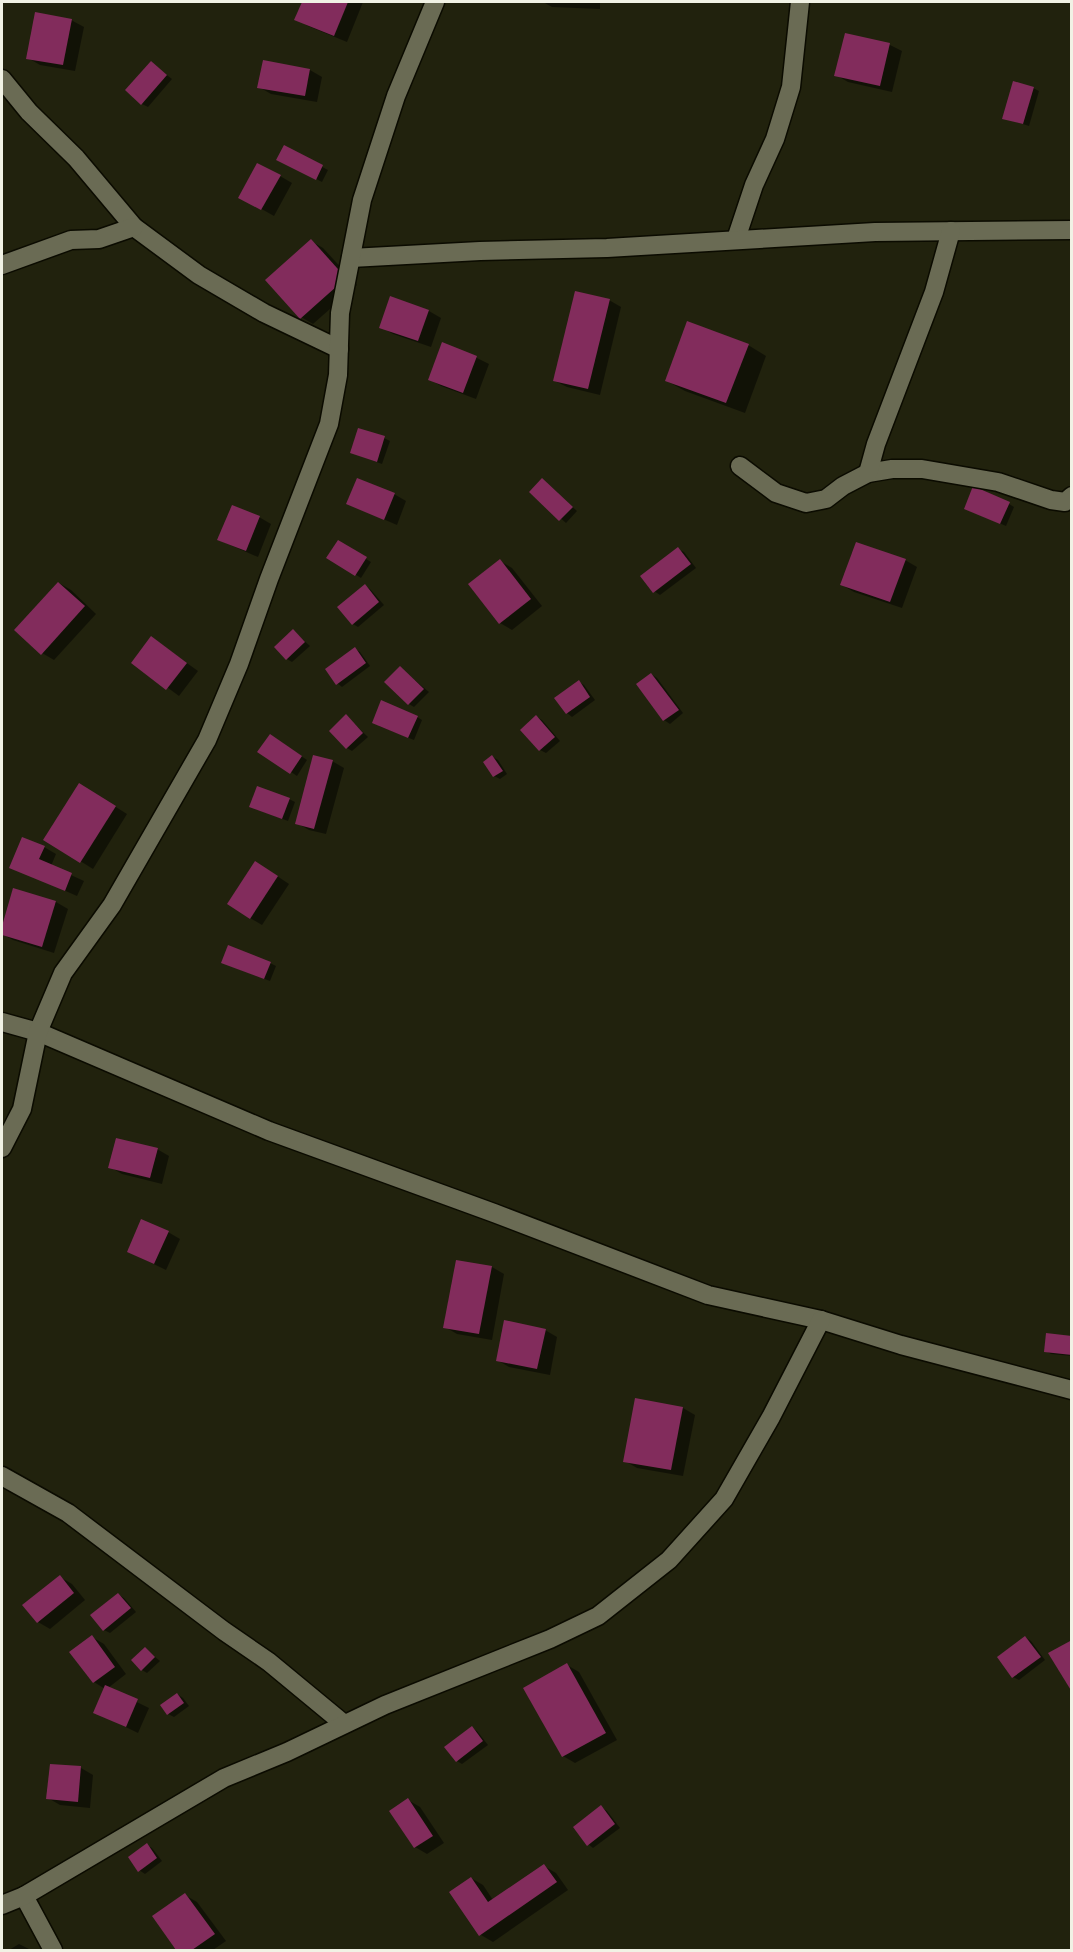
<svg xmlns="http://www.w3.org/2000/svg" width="1073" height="1952" viewBox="0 0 1073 1952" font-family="'Asap Condensed',sans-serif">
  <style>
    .shadow { fill: #0007 }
    .building { fill: #822c5c }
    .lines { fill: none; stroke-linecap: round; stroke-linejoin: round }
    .minor-casing { stroke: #0b0b00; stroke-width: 21 }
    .minor { stroke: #6a6b54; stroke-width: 18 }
  </style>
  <rect width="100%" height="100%" fill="#21220d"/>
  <g class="shadow">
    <path d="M303 2H363L347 42 308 26 296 19Z"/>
    <path d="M543 2H600V9L552 7Z"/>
    <path d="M71 20 84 27 75 71 40 65 28 58Z"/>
    <path d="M846 34 890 45 902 51 892 92 848 82 836 75Z"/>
    <path d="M151 63 172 79 148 107 142 104Z"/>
    <path d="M310 70 322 77 317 102 271 94 259 87Z"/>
    <path d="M1033 88 1039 91 1029 126 1004 118Z"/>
    <path d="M284 147 328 170 322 182 278 159Z"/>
    <path d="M280 176 292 183 274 216 240 197Z"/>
    <path d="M311 241 323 248 357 285 313 324 301 317Z"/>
    <path d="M609 300 621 307 600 395 567 387 555 381Z"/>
    <path d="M429 311 441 318 431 347 393 334 381 327Z"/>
    <path d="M443 344 477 358 489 364 476 399 441 386 429 379Z"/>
    <path d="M748 345 766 356 745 413 685 391 667 381Z"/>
    <path d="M384 438 390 441 382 464 352 453Z"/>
    <path d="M542 480 577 511 566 523 531 492Z"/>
    <path d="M394 494 406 501 397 525 348 504Z"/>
    <path d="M1009 504 1014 507 1006 526 971 511Z"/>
    <path d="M259 517 271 524 258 557 219 540Z"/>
    <path d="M338 542 371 562 361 578 328 557Z"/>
    <path d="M678 549 684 552 696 568 660 595 654 591Z"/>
    <path d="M905 560 917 567 902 608 854 592 842 585Z"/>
    <path d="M500 561 512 568 542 606 512 630 500 623Z"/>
    <path d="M59 583 71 590 96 614 54 660 42 653 16 630Z"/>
    <path d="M365 586 370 589 384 605 358 627 353 624Z"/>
    <path d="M293 631 310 646 292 662 287 659Z"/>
    <path d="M152 638 198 671 179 696 133 662Z"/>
    <path d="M355 649 360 652 370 666 342 687 337 683Z"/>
    <path d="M400 668 429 692 414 707 409 704Z"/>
    <path d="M651 674 657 678 683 713 670 724 664 720 638 685Z"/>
    <path d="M579 682 584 685 595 700 572 717 567 713Z"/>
    <path d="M346 716 368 737 352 751 347 748Z"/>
    <path d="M417 717 422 720 414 740 379 726Z"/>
    <path d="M537 717 542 720 560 741 546 753 540 750 522 730Z"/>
    <path d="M276 739 307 760 297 776 260 751Z"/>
    <path d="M493 757 498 760 507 774 500 779 494 776Z"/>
    <path d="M332 761 344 768 326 834 309 830 297 823Z"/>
    <path d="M92 792 127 814 93 869 45 839Z"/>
    <path d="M289 799 295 802 288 821 256 809Z"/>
    <path d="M44 847 56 854 51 866 84 881 77 896 11 867Z"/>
    <path d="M268 870 289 884 262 925 250 918Z"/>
    <path d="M14 890 56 902 68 909 54 953 13 940 2 934Z"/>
    <path d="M270 963 276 966 270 981 228 965Z"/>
    <path d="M157 1149 169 1156 162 1184 122 1174 110 1167Z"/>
    <path d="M168 1232 180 1239 166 1270 129 1252Z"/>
    <path d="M492 1267 504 1274 492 1340 457 1334 445 1327Z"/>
    <path d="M545 1330 557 1337 550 1375 509 1367 497 1360Z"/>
    <path d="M1072 1337V1356L1051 1354 1046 1351Z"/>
    <path d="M683 1408 695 1415 683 1476 637 1468 625 1461Z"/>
    <path d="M60 1577 72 1584 85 1600 50 1629 38 1622Z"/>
    <path d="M119 1595 124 1598 136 1612 110 1633 104 1630 92 1616Z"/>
    <path d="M92 1637 104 1644 126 1674 108 1688 149 1708 138 1733 95 1712 105 1689 94 1682Z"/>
    <path d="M1025 1637 1031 1641 1045 1660 1019 1680 1013 1677 999 1657Z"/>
    <path d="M145 1649 160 1661 147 1673 142 1670Z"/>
    <path d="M567 1665 579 1672 617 1740 575 1763 563 1756Z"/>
    <path d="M177 1694 183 1698 189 1706 174 1717 168 1714Z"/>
    <path d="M472 1728 477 1731 488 1745 462 1764 457 1761Z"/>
    <path d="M81 1768 93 1775 90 1808 60 1805 48 1798Z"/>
    <path d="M408 1800 420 1807 444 1843 427 1854 415 1847Z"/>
    <path d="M601 1807 607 1811 620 1828 593 1848 588 1844Z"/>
    <path d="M147 1845 152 1848 162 1861 145 1874 139 1870Z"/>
    <path d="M544 1866 556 1873 568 1890 493 1942 481 1935 471 1878 483 1885 493 1900Z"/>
    <path d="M185 1895 197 1902 226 1941 213 1950H178L154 1917Z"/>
    <path d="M19 1944 31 1950H9Z"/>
  </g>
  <g class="building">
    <path d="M302 2H348L334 36 294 20Z"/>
    <path d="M35 12 72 19 63 65 26 59Z"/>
    <path d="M845 33 890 43 880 86 834 76Z"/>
    <path d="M263 60 310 69 305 96 257 88Z"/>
    <path d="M151 61 167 75 141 105 125 90Z"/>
    <path d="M1013 81 1034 87 1023 124 1002 119Z"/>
    <path d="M284 145 323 165 316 180 276 160Z"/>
    <path d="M257 163 281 175 261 210 238 198Z"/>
    <path d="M311 239 346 278 300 319 265 280Z"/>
    <path d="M575 291 610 299 588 389 553 381Z"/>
    <path d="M390 296 429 310 418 341 379 328Z"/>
    <path d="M687 321 749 344 726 403 665 381Z"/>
    <path d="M442 342 477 356 463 393 428 380Z"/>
    <path d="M358 428 385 436 377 462 350 453Z"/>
    <path d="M357 478 395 493 384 520 346 504Z"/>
    <path d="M542 478 573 507 559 521 529 492Z"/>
    <path d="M973 486 1010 502 1000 524 964 509Z"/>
    <path d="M232 505 260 516 246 551 217 540Z"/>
    <path d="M338 540 367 557 355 576 326 558Z"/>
    <path d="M856 542 906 559 890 602 840 585Z"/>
    <path d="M678 547 691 564 653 593 640 576Z"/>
    <path d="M500 559 531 599 499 624 468 584Z"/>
    <path d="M58 582 85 606 41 655 14 630Z"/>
    <path d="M365 584 379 602 352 625 337 607Z"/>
    <path d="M293 629 305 642 286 660 274 647Z"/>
    <path d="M151 636 187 663 166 690 131 663Z"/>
    <path d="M355 647 366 663 336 685 325 669Z"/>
    <path d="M400 666 424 689 408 705 384 682Z"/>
    <path d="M651 673 679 710 663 721 636 684Z"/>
    <path d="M579 680 590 697 566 714 554 698Z"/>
    <path d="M381 700 418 716 408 738 372 723Z"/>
    <path d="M346 714 363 733 346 749 329 731Z"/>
    <path d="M536 715 555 737 539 751 520 730Z"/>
    <path d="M270 734 302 756 290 774 257 752Z"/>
    <path d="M313 755 333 760 314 829 295 824Z"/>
    <path d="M492 755 503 771 493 777 483 762Z"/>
    <path d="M79 783 116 806 80 863 43 840Z"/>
    <path d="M257 786 290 798 282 819 249 807Z"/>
    <path d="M22 837 45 846 39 859 72 873 65 891 9 868Z"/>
    <path d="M255 861 278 876 250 919 227 904Z"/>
    <path d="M13 888 56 901 42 947 2 935V926Z"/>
    <path d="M228 945 271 962 264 979 221 963Z"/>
    <path d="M116 1138 158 1148 150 1178 108 1168Z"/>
    <path d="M141 1219 169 1231 154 1264 127 1252Z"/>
    <path d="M456 1260 492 1266 479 1334 443 1328Z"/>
    <path d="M504 1320 546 1329 537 1369 496 1361Z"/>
    <path d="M1046 1333 1072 1336V1355L1044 1352Z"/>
    <path d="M635 1398 683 1407 671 1470 623 1462Z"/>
    <path d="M60 1575 74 1593 37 1623 22 1605Z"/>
    <path d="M118 1593 131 1608 103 1631 90 1615Z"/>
    <path d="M92 1635 115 1667 93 1683 69 1652Z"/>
    <path d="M1025 1636 1041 1657 1012 1678 997 1657Z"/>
    <path d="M1072 1640V1692L1048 1653Z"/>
    <path d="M145 1647 155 1657 141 1671 131 1660Z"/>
    <path d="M567 1663 606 1733 562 1757 523 1688Z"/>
    <path d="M105 1685 138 1699 126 1727 93 1713Z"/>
    <path d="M177 1693 184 1703 167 1715 160 1705Z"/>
    <path d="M472 1726 483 1741 456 1762 444 1747Z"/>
    <path d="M50 1764 81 1766 78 1802 46 1799Z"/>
    <path d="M408 1798 433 1836 414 1848 389 1811Z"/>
    <path d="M601 1805 615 1824 587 1846 573 1827Z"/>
    <path d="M147 1843 157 1858 138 1872 128 1857Z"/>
    <path d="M544 1864 557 1882 479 1936 449 1892 471 1877 488 1902Z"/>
    <path d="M185 1893 215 1934 192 1950H176L152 1916Z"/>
  </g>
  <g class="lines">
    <defs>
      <g id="minor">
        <path d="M2 79 29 112 76 158 134 227 199 275 264 313 339 349"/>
        <path d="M736 239 754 185 775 139 791 87 800 2"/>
        <path d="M351 258 480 251 607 248 875 232 1072 230"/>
        <path d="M2 265 71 240 99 239 134 227"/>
        <path d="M740 466 776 493 806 503 826 499 843 486 868 473 892 469H922L998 482 1051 500 1065 502 1072 496"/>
        <path d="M868 473 876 444 934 292 951 231"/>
        <path d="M2 1022 38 1032 269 1131 494 1213 708 1295 821 1320 901 1345 1072 1390"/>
        <path d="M2 1148 22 1109 38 1032 63 973 112 905 207 740 239 664 269 579 329 424 338 375 340 313 362 200 396 96 435 2"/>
        <path d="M2 1476 68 1513 224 1631 269 1662 344 1724"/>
        <path d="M24 1896 53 1950"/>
        <path d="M2 1905 24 1896 224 1778 287 1752 385 1705 550 1639 598 1616 669 1560 724 1499 771 1417 821 1320"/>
      </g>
    </defs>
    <use href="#minor" class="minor-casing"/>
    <use href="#minor" class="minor"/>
  </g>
  <rect width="1073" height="1952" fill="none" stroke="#f1f2e5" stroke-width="6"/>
</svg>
